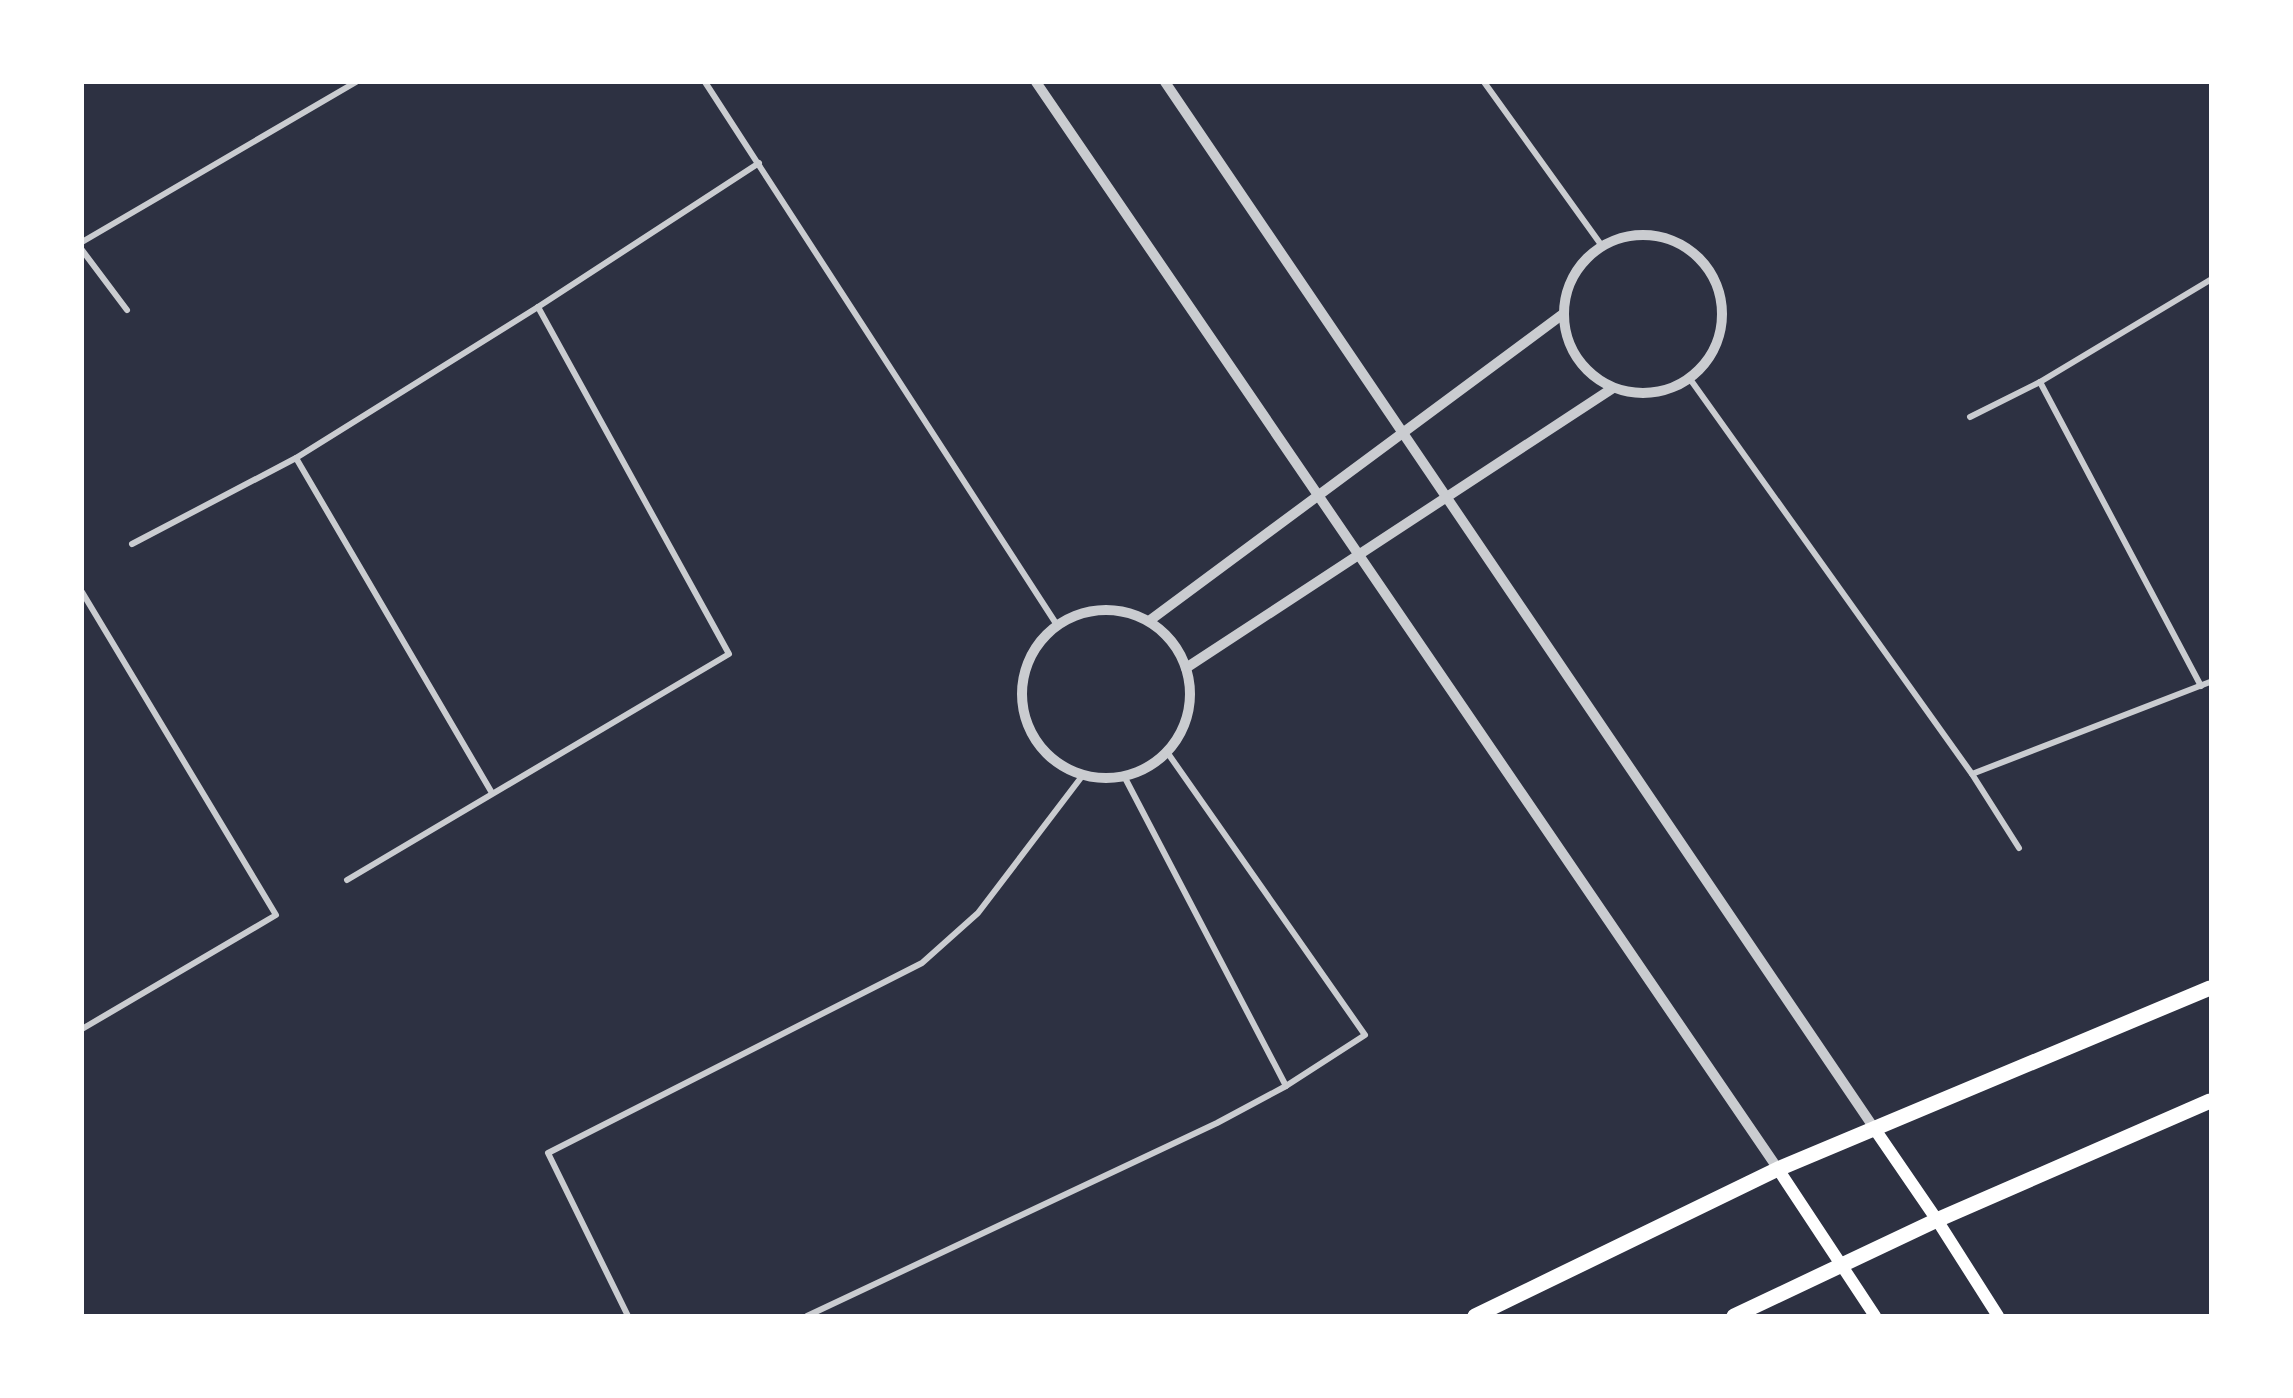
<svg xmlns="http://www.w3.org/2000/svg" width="2293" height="1398" viewBox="0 0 2293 1398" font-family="'Alegreya Sans',sans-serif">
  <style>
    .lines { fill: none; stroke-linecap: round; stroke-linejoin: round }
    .minor { stroke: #caccd0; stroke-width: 6 }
    .tertiary { stroke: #caccd0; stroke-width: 10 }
    .secondary { stroke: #fff; stroke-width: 12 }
    .primary { stroke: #fff; stroke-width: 15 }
  </style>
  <rect width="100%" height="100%" fill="#2d3142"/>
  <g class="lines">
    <g class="minor">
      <path d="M705 82 1057 625"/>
      <path d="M1484 82 1602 246"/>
      <path d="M82 242 356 82"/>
      <path d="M82 250 127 310"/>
      <path d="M1690 379 1972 774 2019 848"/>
      <path d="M2040 382 2201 686"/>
      <path d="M1970 417 2040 382 2210 280"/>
      <path d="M296 458 492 793"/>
      <path d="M132 544 296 458 538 307 759 163"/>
      <path d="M82 592 276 915 82 1029"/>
      <path d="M1972 774 2210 682"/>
      <path d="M1124 776 1286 1086"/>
      <path d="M347 880 729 654 538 307"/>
      <path d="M628 1316 548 1153 922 963 978 913 1083 775"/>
      <path d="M807 1316 1217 1123 1286 1086 1365 1035 1167 752"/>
    </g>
    <g class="tertiary">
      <path d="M1036 82 1778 1169"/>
      <path d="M1165 82 1874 1128"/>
      <circle cx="1643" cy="314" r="79"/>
      <circle cx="1106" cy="694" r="84"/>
      <path d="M1149 621 1563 314"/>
      <path d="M1186 668 1613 388"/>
    </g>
    <g class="secondary">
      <path d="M1874 1128 1937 1220 1998 1316"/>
      <path d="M1778 1169 1875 1316"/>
    </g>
    <g class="primary">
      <path d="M1475 1316 1778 1169 2210 988"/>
      <path d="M1734 1316 1937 1220 2210 1101"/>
    </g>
  </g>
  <rect width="2293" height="1398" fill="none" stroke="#ffffff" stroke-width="168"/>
</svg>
